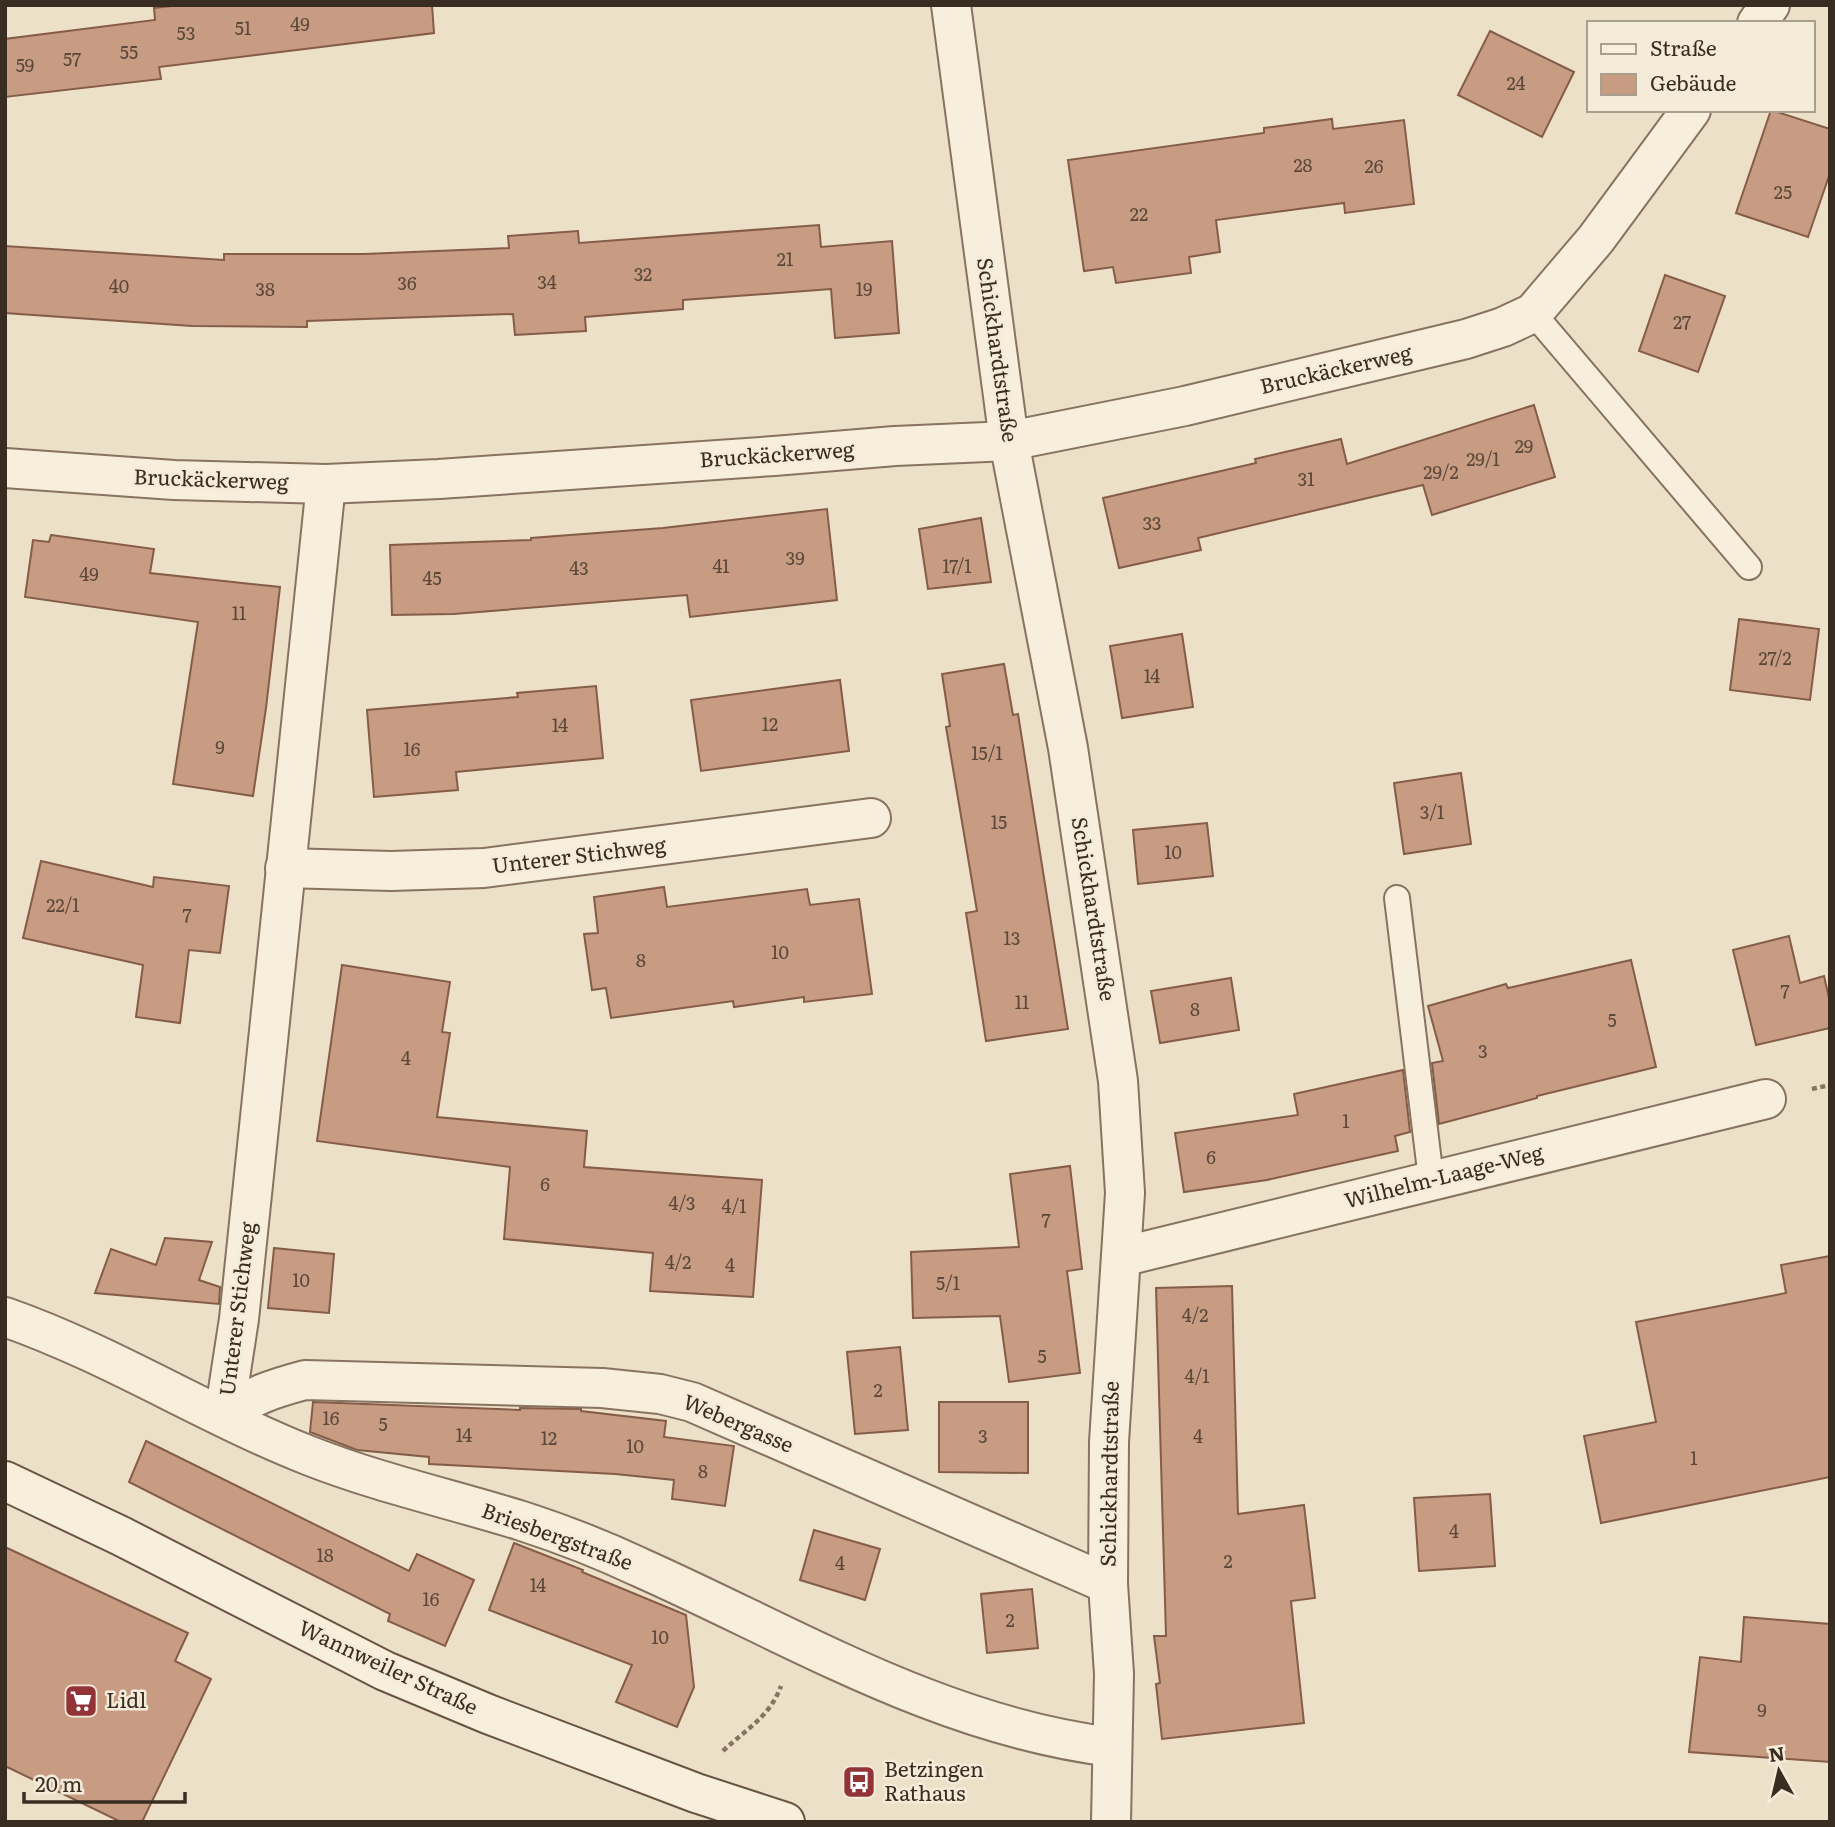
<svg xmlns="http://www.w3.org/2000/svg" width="1835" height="1827" viewBox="0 0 1835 1827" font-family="Literata,serif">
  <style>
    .building { fill: #c79c82; stroke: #855c47; stroke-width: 2 }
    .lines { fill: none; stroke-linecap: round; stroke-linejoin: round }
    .lane-casing { stroke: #87735f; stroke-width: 28 }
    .street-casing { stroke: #87735f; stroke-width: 42 }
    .secondary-casing { stroke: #695442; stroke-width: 42 }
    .path { stroke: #87735f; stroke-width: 4.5; stroke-dasharray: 5 3.5; stroke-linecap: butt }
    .lane { stroke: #f7eedc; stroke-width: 24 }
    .street { stroke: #f7eedc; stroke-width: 38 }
    .secondary { stroke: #f7eedc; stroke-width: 38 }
    .labels { text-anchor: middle; stroke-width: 5; stroke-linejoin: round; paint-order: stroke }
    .number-label { font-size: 18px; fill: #5c4839 }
    .street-label { font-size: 21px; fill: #392c21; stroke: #f4ebd9 }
    .poi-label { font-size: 21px; fill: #392c21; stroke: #f4ebd9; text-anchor: start }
  </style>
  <rect width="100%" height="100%" fill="#ece0c9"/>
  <g class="building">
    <path d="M180 5H432L434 33 159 67 161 79 5 97V39L155 20 154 8Z"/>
    <path d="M1490 31 1574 72 1542 137 1458 95Z"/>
    <path d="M1771 110 1830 129V173L1808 237 1736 213Z"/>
    <path d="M1332 119 1333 129 1404 120 1414 204 1345 213 1344 203 1216 220 1220 252 1189 257 1191 273 1116 283 1113 267 1084 271 1068 160 1264 133V128Z"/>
    <path d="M819 225 821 247 892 241 899 333 835 338 831 289 683 300V309L585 317 586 331 515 335 513 314 307 321V327L192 326 5 313V246L224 260V254H364L509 248 508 236 578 231 579 243Z"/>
    <path d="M1665 275 1725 296 1698 372 1639 351Z"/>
    <path d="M1534 405 1555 477 1432 515 1423 485 1198 538 1201 550 1119 568 1103 498 1256 463 1255 459 1341 439 1347 464Z"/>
    <path d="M827 509 837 600 690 617 687 595 454 614 392 615 390 545 531 540V538L663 528Z"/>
    <path d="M981 518 991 582 928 589 919 529Z"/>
    <path d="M51 535 154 549 150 573 280 587 266 708 253 796 173 784 198 622 25 597 33 540 49 542Z"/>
    <path d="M1739 619 1819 629 1810 700 1730 690Z"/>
    <path d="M1182 634 1193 707 1122 718 1110 646Z"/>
    <path d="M1004 664 1013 715 1018 714 1068 1029 986 1041 966 913 977 911 946 727 950 726 942 674Z"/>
    <path d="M840 680 849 751 701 771 691 700Z"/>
    <path d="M596 686 603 758 456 772 458 790 374 797 367 710 518 697 517 693Z"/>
    <path d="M1461 773 1471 844 1404 854 1394 783Z"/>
    <path d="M1207 823 1213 876 1138 884 1133 830Z"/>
    <path d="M41 861 153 887 154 877 229 886 220 953 189 950 180 1023 136 1017 143 965 23 938Z"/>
    <path d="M664 887 667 907 807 889 810 905 859 899 872 994 804 1002V997L734 1007 733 1001 611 1018 606 988 592 990 584 934 598 933 594 897Z"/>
    <path d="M1789 936 1800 983 1824 976 1830 1002V1028L1756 1045 1733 950Z"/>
    <path d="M1631 960 1656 1067 1537 1096V1098L1439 1124 1432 1063 1443 1061 1428 1006 1506 984 1508 988Z"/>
    <path d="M342 965 450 982 442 1032 450 1033 437 1117 587 1131 584 1167 762 1180 753 1297 650 1291 653 1253 504 1239 510 1167 317 1141Z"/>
    <path d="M1231 978 1239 1030 1160 1043 1151 991Z"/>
    <path d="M1403 1070 1410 1132 1395 1136 1398 1151 1267 1180 1184 1192 1175 1133 1298 1115 1294 1094Z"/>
    <path d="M1070 1166 1082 1269 1067 1271 1080 1373 1009 1382 1000 1316 913 1318 911 1252 1019 1247 1010 1174Z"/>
    <path d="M165 1238 212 1242 199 1280 220 1287 219 1304 95 1293 111 1249 156 1265Z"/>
    <path d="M274 1248 334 1254 329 1313 268 1308Z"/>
    <path d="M1830 1256V1477L1601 1523 1584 1436 1656 1422 1636 1322 1786 1293 1781 1265Z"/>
    <path d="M1232 1286 1238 1514 1304 1505 1315 1598 1291 1601 1304 1723 1162 1739 1156 1684 1160 1683 1154 1636H1166L1156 1288Z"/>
    <path d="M900 1347 908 1430 855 1434 847 1352Z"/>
    <path d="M313 1402 520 1410V1408L581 1409V1411L666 1421 664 1437 734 1446 725 1506 672 1499 674 1480 615 1474 429 1464V1457L357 1450 310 1432Z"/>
    <path d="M939 1402H1028V1473L939 1472Z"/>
    <path d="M146 1441 409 1571 417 1554 474 1580 445 1646 388 1621 390 1614 129 1482Z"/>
    <path d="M1490 1494 1495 1566 1419 1571 1414 1498Z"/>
    <path d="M814 1530 880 1549 865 1600 800 1580Z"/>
    <path d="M514 1543 583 1570 582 1572 686 1615 694 1687 677 1727 616 1702 632 1665 489 1610Z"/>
    <path d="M5 1547 188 1633 175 1661 211 1679 142 1822H121L5 1766Z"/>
    <path d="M1032 1589 1038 1648 987 1653 981 1594Z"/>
    <path d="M1744 1617 1830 1624V1762L1689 1752 1700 1657 1741 1662Z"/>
  </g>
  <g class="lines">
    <defs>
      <g id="lane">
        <path d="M1533 313 1749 567"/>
        <path d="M1397 898 1431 1179"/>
      </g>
      <g id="street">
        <path d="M951 5 1009 441 1068 748 1118 1081 1125 1193 1109 1442 1108 1584 1114 1674 1111 1822"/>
        <path d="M1757 23 1770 5"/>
        <path d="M5 468 174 480 326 484 439 479 774 456 895 446 1009 441 1185 406 1466 339 1503 327 1533 313 1596 239 1691 110"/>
        <path d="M285 868 391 871 484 868 871 818"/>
        <path d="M1121 1257 1766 1099"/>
        <path d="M5 1317C111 1354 206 1415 310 1456 379 1483 451 1499 522 1521 562 1534 601 1549 639 1567 794 1636 940 1726 1112 1747"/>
        <path d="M224 1416 239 1319 326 484"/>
        <path d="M224 1416C249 1396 275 1388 305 1380L602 1388 660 1394 692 1402 1108 1584"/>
      </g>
      <path id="secondary" d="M5 1481 121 1536 385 1671 488 1714 696 1793 785 1822"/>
    </defs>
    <use href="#lane" class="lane-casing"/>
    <use href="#street" class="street-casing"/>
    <use href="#secondary" class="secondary-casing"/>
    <g class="path">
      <path d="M1812 1089 1830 1085"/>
      <path d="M723 1751C747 1728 769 1718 781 1686"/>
    </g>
    <use href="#lane" class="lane"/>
    <use href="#street" class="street"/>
    <use href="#secondary" class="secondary"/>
  </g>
  <defs>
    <symbol id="supermarket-square" viewBox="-11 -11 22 22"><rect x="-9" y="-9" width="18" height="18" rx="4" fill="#923338" stroke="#f4ebd9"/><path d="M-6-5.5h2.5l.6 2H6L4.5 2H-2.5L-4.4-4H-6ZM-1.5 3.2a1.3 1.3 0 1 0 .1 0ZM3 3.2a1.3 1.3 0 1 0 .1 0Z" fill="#fff"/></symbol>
    <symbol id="bus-square" viewBox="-11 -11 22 22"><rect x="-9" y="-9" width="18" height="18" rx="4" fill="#923338" stroke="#f4ebd9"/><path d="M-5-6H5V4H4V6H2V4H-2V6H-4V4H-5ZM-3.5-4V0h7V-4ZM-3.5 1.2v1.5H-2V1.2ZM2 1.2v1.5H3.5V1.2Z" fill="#fff"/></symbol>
  </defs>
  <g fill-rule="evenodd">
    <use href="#supermarket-square" x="62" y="1682" width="38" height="38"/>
    <use href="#bus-square" x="840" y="1763" width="38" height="38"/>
  </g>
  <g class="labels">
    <g class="number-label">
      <text x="300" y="31">49</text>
      <text x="243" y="35">51</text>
      <text x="186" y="40">53</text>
      <text x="129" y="59">55</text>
      <text x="72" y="66">57</text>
      <text x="25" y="72">59</text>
      <text x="1516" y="90">24</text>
      <text x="1303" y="172">28</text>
      <text x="1374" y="173">26</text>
      <text x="1783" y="199">25</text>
      <text x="1139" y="221">22</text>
      <text x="785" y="266">21</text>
      <text x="643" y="281">32</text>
      <text x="547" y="289">34</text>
      <text x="407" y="290">36</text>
      <text x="119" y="293">40</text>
      <text x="265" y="296">38</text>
      <text x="864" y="296">19</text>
      <text x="1682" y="329">27</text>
      <text x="1524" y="453">29</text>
      <text x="1483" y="466">29/1</text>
      <text x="1441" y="479">29/2</text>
      <text x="1306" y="486">31</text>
      <text x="1152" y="530">33</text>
      <text x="795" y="565">39</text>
      <text x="721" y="573">41</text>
      <text x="957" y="573">17/1</text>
      <text x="579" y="575">43</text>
      <text x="89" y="581">49</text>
      <text x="432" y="585">45</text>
      <text x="239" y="620">11</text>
      <text x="1775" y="665">27/2</text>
      <text x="1152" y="683">14</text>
      <text x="770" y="731">12</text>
      <text x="560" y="732">14</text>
      <text x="220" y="754">9</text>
      <text x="412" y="756">16</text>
      <text x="987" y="760">15/1</text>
      <text x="1432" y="819">3/1</text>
      <text x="999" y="829">15</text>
      <text x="1173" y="859">10</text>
      <text x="63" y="912">22/1</text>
      <text x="187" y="922">7</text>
      <text x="1012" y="945">13</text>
      <text x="780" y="959">10</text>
      <text x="641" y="967">8</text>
      <text x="1785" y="998">7</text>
      <text x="1022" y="1009">11</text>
      <text x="1195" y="1016">8</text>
      <text x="1612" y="1027">5</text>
      <text x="1483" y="1058">3</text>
      <text x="406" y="1065">4</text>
      <text x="1346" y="1128">1</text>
      <text x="1211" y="1164">6</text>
      <text x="545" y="1191">6</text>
      <text x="682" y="1210">4/3</text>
      <text x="734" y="1213">4/1</text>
      <text x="1046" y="1227">7</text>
      <text x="678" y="1269">4/2</text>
      <text x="730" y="1272">4</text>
      <text x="301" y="1287">10</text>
      <text x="948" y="1290">5/1</text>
      <text x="1195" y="1322">4/2</text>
      <text x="1042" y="1363">5</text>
      <text x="1197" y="1383">4/1</text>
      <text x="878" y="1397">2</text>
      <text x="331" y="1425">16</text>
      <text x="383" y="1431">5</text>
      <text x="464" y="1442">14</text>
      <text x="983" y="1443">3</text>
      <text x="1198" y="1443">4</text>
      <text x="549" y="1445">12</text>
      <text x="635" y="1453">10</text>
      <text x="1694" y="1465">1</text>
      <text x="703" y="1478">8</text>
      <text x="1454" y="1538">4</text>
      <text x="325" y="1562">18</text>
      <text x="1228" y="1568">2</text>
      <text x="840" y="1570">4</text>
      <text x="538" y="1592">14</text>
      <text x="431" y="1606">16</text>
      <text x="1010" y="1627">2</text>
      <text x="660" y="1644">10</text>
      <text x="1762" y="1717">9</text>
    </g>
    <g class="street-label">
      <text transform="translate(997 350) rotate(82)" y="7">Schickhardtstraße</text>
      <text transform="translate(1336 370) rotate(-13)" y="7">Bruckäckerweg</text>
      <text transform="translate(777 455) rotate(-4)" y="7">Bruckäckerweg</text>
      <text transform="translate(211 480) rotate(2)" y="7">Bruckäckerweg</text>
      <text transform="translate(579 856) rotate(-7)" y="7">Unterer Stichweg</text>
      <text transform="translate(1093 909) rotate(81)" y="7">Schickhardtstraße</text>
      <text transform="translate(1444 1177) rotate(-14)" y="7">Wilhelm-Laage-Weg</text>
      <text transform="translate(238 1309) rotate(-83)" y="7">Unterer Stichweg</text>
      <text transform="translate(738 1424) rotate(23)" y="7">Webergasse</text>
      <text transform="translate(1110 1474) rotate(-89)" y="7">Schickhardtstraße</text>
      <text transform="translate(557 1537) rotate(20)" y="7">Briesbergstraße</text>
      <text transform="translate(388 1668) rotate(25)" y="7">Wannweiler Straße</text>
    </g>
    <g class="poi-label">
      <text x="106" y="1708">Lidl</text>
      <text x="884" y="1777">Betzingen<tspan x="884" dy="24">Rathaus</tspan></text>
    </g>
  </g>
  <rect width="1835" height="1827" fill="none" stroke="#392c21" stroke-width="14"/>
  <rect x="1587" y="21" width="228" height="91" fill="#f4ebd9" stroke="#a99f8f" stroke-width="2"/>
  <rect x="1601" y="44" width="35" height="10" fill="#f7eedc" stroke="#a99f8f" stroke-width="2"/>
  <text x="1650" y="56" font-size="21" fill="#392c21">Straße</text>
  <rect x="1601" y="74" width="35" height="21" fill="#c79c82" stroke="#a99f8f" stroke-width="2"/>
  <text x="1650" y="91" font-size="21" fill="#392c21">Gebäude</text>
  <g transform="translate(1779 1771) rotate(352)" stroke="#f4ebd9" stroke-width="5" paint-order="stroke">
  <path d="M0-5L12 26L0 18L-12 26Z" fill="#392c21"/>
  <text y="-10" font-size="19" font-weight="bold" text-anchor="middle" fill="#392c21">N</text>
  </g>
  <path d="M24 1792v10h161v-10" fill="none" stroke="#392c21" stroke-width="3.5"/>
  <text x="35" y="1792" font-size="21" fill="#392c21" stroke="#f4ebd9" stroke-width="5" paint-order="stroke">20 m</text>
</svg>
